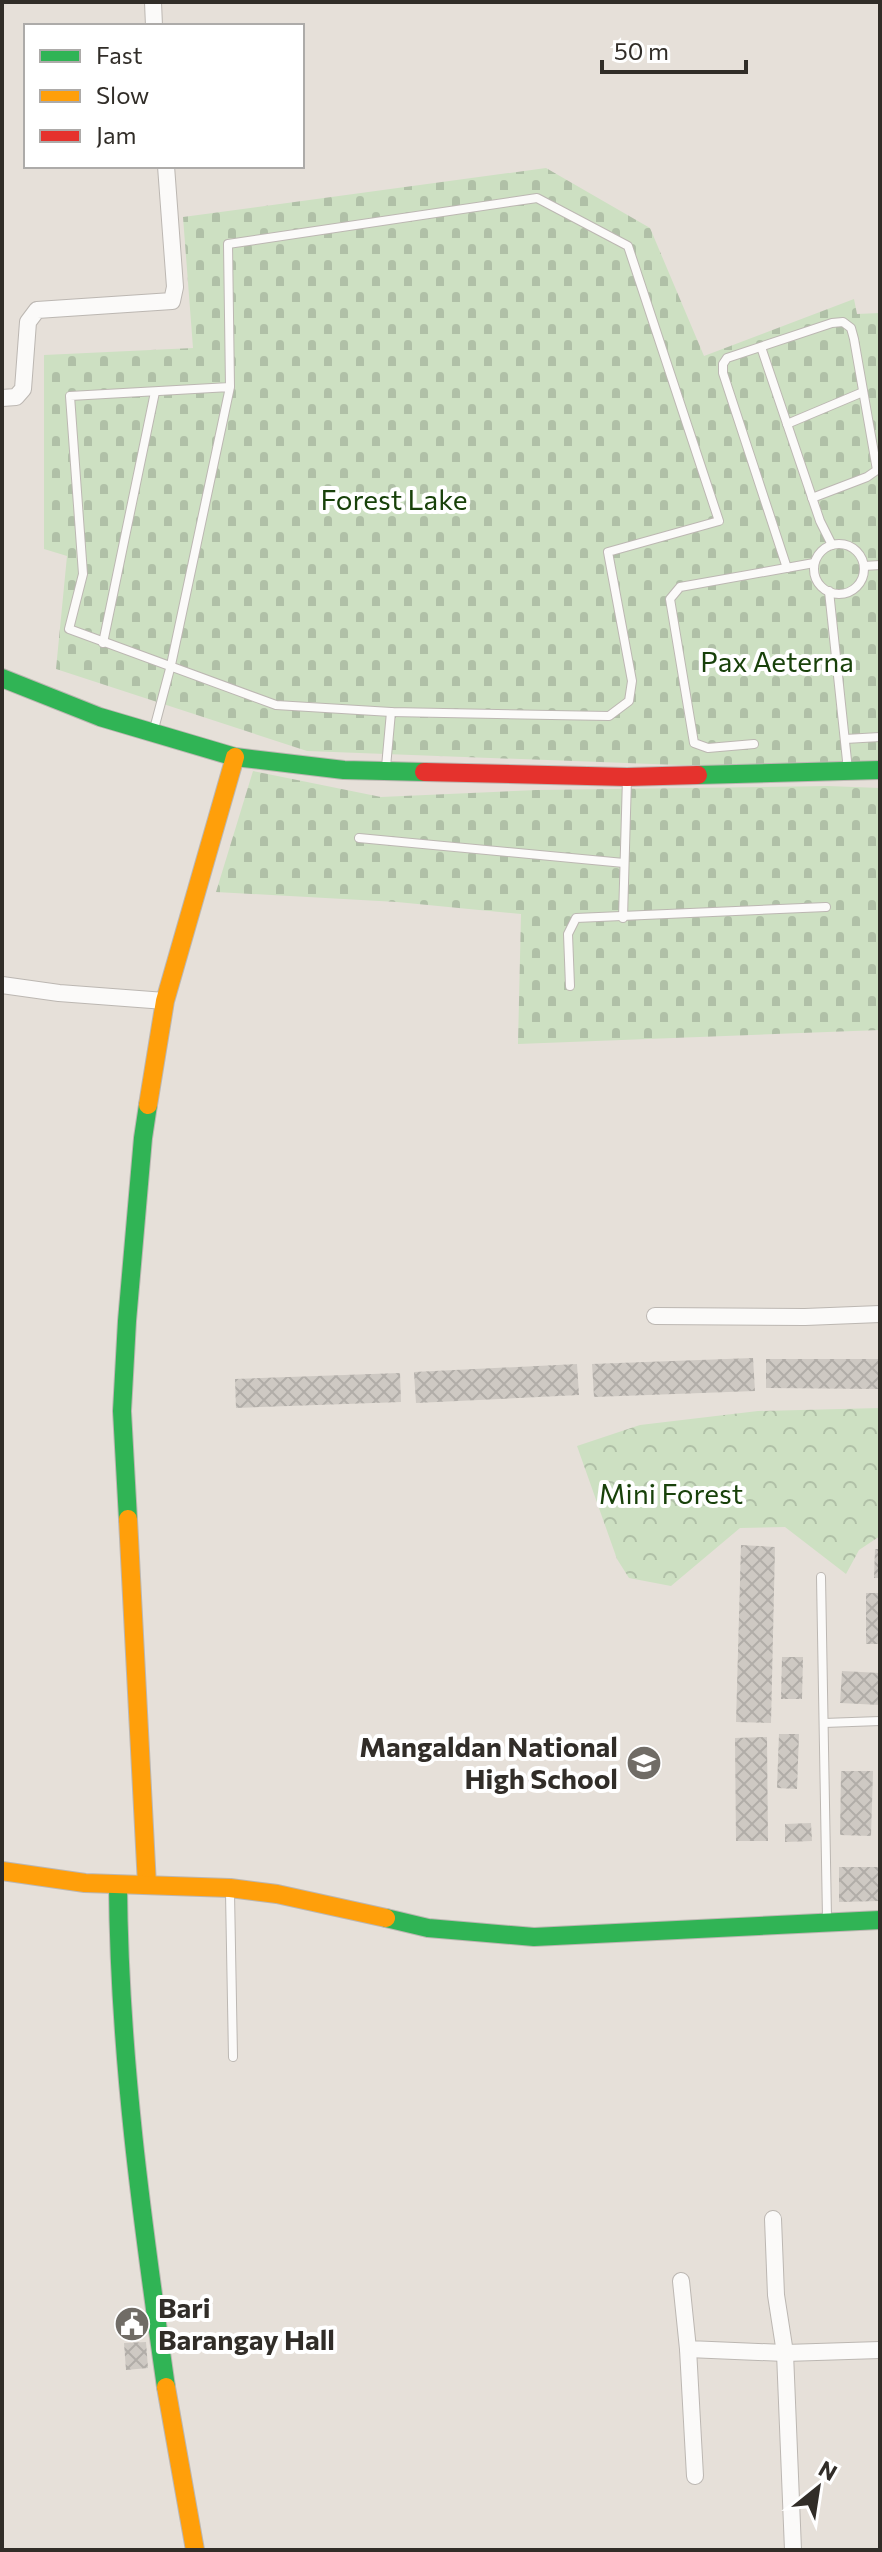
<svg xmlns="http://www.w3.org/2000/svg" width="882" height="2552" viewBox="0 0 882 2552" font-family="Commissioner,sans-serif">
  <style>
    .forest { fill: url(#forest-crowns) }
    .cemetery { fill: url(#cemetery-stones) }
    .building { fill: url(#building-cross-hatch) }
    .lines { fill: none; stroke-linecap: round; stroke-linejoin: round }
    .lane-casing { stroke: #bcb7b2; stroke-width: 10 }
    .street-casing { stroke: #bcb7b2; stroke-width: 18 }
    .fast-casing { stroke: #bcb7b2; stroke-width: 20 }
    .slow-casing { stroke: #bcb7b2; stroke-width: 20 }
    .jam-casing { stroke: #bcb7b2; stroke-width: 20 }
    .lane { stroke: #fbfaf9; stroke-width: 8 }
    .street { stroke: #fbfaf9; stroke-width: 16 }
    .fast { stroke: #30b455; stroke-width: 18 }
    .slow { stroke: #ff9f0a; stroke-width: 18 }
    .jam { stroke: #e5322d; stroke-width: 18 }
    .labels { text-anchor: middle; stroke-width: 8; stroke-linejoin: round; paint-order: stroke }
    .park-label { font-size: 28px; fill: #18410a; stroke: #fff }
    .poi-label { font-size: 28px; font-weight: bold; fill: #312d28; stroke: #fff; text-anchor: end }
  </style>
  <defs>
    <pattern id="forest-crowns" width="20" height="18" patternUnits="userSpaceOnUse" patternTransform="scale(2)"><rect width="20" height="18" fill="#cde0c2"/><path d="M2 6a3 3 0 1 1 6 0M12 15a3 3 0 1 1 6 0" fill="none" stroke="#b0c0a7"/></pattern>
    <pattern id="cemetery-stones" width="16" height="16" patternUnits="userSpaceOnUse" patternTransform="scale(2)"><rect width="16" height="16" fill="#cde0c2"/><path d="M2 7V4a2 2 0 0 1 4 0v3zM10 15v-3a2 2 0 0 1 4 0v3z" fill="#b0c0a7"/></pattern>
    <pattern id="building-cross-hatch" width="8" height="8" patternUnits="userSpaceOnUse" patternTransform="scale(2)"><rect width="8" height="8" fill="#cec9c3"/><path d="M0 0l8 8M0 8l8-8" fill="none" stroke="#b1ada8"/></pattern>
  </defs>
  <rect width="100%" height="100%" fill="#e6e0d9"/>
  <path class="forest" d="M880 1408V1536L859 1550 846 1574 785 1527 740 1528 671 1586 629 1578 617 1559 577 1446 640 1425 758 1411Z"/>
  <g class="cemetery">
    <path d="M546 168 650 228 704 356 854 299 857 314 880 313V765H679L307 751 56 669 67 556 44 549V355L193 348 183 217Z"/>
    <path d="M253 771 381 797 536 790 828 786 880 788V1030L518 1044 521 914 397 902 216 892Z"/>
  </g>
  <g class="building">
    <path d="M753 1358 755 1391 594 1397 592 1364Z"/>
    <path d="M766 1359H880V1389L766 1388Z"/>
    <path d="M577 1364 579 1395 416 1403 414 1372Z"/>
    <path d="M400 1373 401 1402 236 1408 235 1379Z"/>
    <path d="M741 1545 775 1547 771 1723 736 1722Z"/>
    <path d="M875 1549H880V1578H874Z"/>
    <rect x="866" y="1593" width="14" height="51"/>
    <path d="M782 1657H803L802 1699H781Z"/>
    <path d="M842 1671 880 1673V1705L840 1703Z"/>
    <path d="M779 1734H799L797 1789 777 1788Z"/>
    <path d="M767 1737 768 1841H736L735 1738Z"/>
    <path d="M841 1771H873L871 1836 840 1835Z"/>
    <path d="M811 1823 812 1841 785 1842V1824Z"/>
    <path d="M839 1867H880V1901L839 1902Z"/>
    <path d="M140 2309 144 2335 123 2338 120 2312Z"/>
    <path d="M146 2342 148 2368 126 2370 124 2343Z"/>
  </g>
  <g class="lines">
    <defs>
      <g id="lane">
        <path d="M761 347 820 521 832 545"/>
        <path d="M787 424 863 392"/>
        <circle cx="839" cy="569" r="25"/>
        <path d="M864 566 880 565"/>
        <path d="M787 568 723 373V364L727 358 832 323 843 322 851 328 854 339 877 470 867 477 812 498"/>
        <path d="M829 591 848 770"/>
        <path d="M103 643 155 392"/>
        <path d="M154 729 171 665 230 387 228 244 537 198 628 246 719 521 608 552 632 681 629 701 609 716 391 712 276 705 69 629 83 574 70 396 230 387"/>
        <path d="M845 739 880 737"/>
        <path d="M754 744 708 748 694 743 670 599 680 587 814 563"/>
        <path d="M386 767 391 712"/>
        <path d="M359 838 624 863"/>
        <path d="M623 918 627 778"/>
        <path d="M570 986 568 934 576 918 826 907"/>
        <path d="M821 1577 827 1918"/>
        <path d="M824 1723 880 1721"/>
        <path d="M230 1893 233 2057"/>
      </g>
      <g id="street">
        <path d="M153 2 154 26"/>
        <path d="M2 398 16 397 23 389 28 322 37 310 172 301 175 287 166 166"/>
        <path d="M2 985 59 993 165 1001"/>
        <path d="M655 1316 805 1317 880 1314"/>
        <path d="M773 2219 776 2295 785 2353 793 2550"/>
        <path d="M681 2281 688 2349 785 2353 880 2350"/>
        <path d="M688 2349 695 2476"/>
      </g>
      <g id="fast">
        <path d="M2 678 100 717 235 757 344 770 424 772"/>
        <path d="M698 775 880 770"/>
        <path d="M128 1519 122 1411 127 1321 143 1138 148 1105"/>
        <path d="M118 1885C119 2054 142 2220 166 2387"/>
        <path d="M386 1918 428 1928 534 1937 880 1920"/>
      </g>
      <g id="slow">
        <path d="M148 1105 165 1001 235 757"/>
        <path d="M128 1519 147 1885"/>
        <path d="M2 1871 85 1883 230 1888 277 1894 386 1918"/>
        <path d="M166 2387 195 2550"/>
      </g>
      <path id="jam" d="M424 772 627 777 698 775"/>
    </defs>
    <use href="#lane" class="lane-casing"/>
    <use href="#street" class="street-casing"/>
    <use href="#fast" class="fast-casing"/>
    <use href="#slow" class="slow-casing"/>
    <use href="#jam" class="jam-casing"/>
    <use href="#lane" class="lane"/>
    <use href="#street" class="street"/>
    <use href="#fast" class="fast"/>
    <use href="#slow" class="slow"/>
    <use href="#jam" class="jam"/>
  </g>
  <defs>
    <symbol id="school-disc" viewBox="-11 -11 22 22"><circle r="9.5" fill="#706c66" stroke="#fff"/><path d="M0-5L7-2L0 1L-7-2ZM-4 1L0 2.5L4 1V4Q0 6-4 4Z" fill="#fff"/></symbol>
    <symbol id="civic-disc" viewBox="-11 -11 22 22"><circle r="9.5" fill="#706c66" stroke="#fff"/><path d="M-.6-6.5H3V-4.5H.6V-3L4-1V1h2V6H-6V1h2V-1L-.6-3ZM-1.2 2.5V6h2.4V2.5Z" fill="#fff"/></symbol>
  </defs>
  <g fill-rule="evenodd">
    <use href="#school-disc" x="624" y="1743" width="40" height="40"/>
    <use href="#civic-disc" x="112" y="2304" width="40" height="40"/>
  </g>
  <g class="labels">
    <g class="park-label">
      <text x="394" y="510">Forest Lake</text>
      <text x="777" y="672">Pax Aeterna</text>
      <text x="671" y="1504">Mini Forest</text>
    </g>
    <g class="poi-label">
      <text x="618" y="1757">Mangaldan National<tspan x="618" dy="32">High School</tspan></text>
      <text x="158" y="2318" text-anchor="start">Bari<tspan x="158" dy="32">Barangay Hall</tspan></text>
    </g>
  </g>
  <rect width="882" height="2552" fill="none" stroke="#312d28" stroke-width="8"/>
  <rect x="24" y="24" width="280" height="144" fill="#ffffff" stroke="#adaba9" stroke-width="2"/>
  <rect x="40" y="50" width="40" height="12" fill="#30b455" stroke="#adaba9" stroke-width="2"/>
  <text x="96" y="64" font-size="24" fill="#312d28">Fast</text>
  <rect x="40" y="90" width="40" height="12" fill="#ff9f0a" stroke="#adaba9" stroke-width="2"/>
  <text x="96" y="104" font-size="24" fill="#312d28">Slow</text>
  <rect x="40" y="130" width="40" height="12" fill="#e5322d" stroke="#adaba9" stroke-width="2"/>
  <text x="96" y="144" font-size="24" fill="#312d28">Jam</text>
  <g transform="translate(818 2488) rotate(30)" stroke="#ffffff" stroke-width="6" paint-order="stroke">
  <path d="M0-6L14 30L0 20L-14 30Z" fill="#312d28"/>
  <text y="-12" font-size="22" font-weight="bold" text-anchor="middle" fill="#312d28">N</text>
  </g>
  <path d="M602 60v12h144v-12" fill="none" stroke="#312d28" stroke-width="4"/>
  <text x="614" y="60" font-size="24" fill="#312d28" stroke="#ffffff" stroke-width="6" paint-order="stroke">50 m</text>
</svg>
